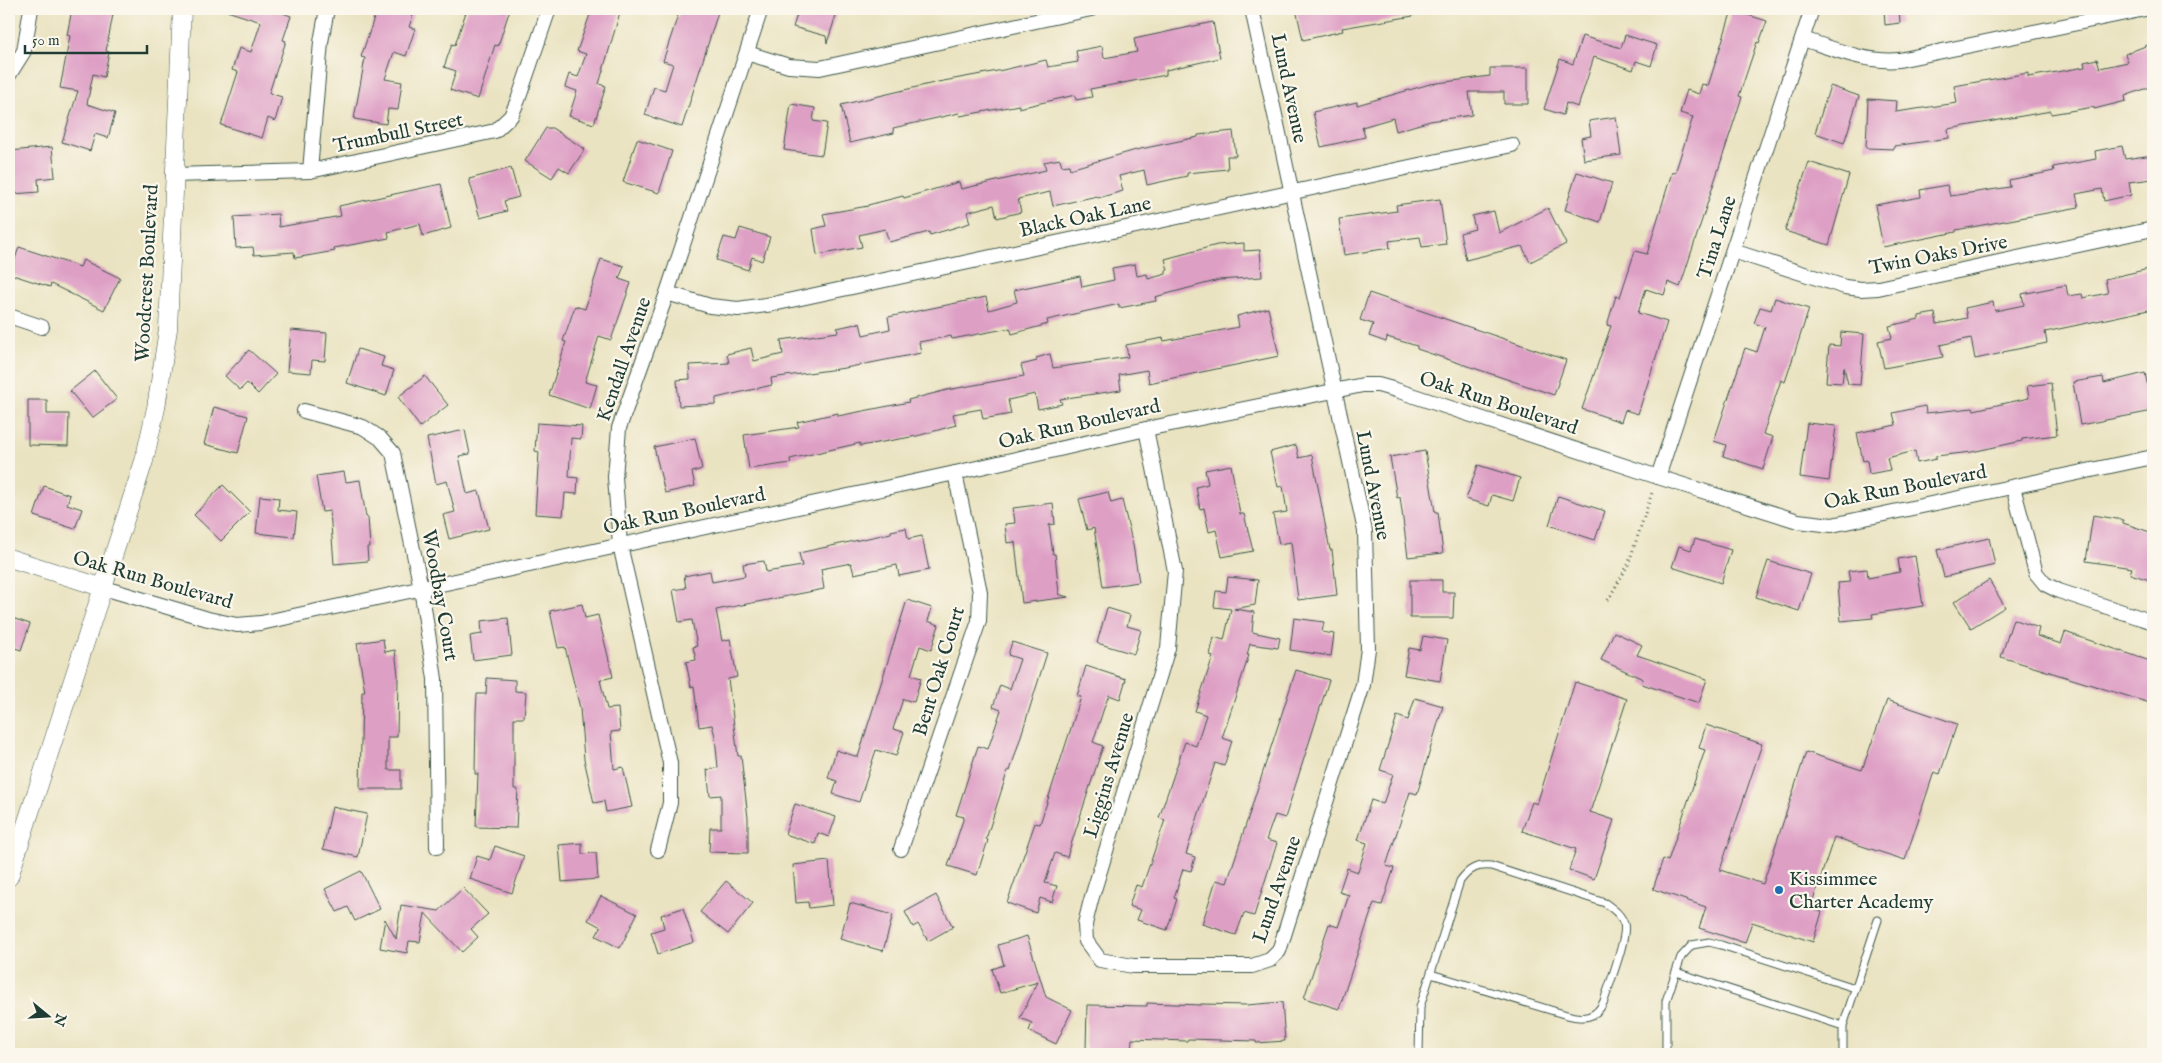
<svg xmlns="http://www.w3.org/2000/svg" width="2162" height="1063" viewBox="0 0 2162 1063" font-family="'IM FELL English',serif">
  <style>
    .building { fill: #de9fc5 }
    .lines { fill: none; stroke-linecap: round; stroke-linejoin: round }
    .service-casing { stroke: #3d5649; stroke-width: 9 }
    .minor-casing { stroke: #3d5649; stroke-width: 16 }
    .tertiary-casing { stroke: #3d5649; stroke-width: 19 }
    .path { stroke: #3d5649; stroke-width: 3; stroke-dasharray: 1 4; stroke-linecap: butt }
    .service { stroke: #fff; stroke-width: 7 }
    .minor { stroke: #fff; stroke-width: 14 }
    .tertiary { stroke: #fff; stroke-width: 18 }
    .poi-dot { fill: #1f6fb2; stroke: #fbf7ec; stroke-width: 2 }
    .labels { text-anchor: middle; stroke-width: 4.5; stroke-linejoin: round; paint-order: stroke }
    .street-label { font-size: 20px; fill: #1f3d34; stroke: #fbf7ec }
    .poi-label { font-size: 20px; fill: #1f3d34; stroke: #fbf7ec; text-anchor: start }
  </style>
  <rect width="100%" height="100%" fill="#fbf7ec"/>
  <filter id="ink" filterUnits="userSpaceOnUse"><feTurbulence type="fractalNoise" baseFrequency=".02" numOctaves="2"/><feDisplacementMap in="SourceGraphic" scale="10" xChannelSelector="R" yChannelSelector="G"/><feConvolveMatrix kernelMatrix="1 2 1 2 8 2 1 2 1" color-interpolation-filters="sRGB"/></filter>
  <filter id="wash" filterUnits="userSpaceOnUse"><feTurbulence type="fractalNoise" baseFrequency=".0096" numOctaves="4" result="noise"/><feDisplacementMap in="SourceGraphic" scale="20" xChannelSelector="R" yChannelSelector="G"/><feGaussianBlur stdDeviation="1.12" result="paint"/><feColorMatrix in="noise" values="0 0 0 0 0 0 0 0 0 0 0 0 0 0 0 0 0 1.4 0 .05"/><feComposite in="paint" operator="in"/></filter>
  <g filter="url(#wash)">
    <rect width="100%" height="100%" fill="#eae3c1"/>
    <g id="blocks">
      <g class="building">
        <path d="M72 9H114L106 51 109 52 104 77 93 74 87 104 115 113 108 138 95 134 90 151 62 142 78 91 60 88 70 36 67 35Z"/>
        <path d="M228 9H281L280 12 291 16 283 40 286 41 269 93 282 97 275 121 268 118 262 138 221 125 238 72 232 70 239 48 251 52 261 22 227 11Z"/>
        <path d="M377 9H415L409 27 415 29 406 56 394 52 385 79 402 82 398 110 388 109 386 124 354 119 365 58 361 57Z"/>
        <path d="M467 9H510L498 46 495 45 478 99 450 90 456 71 444 67 452 44 455 45Z"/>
        <path d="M592 9H621L599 84 606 86 594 124 569 116 577 91 565 87 569 74 578 77 586 54 577 51Z"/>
        <path d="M680 9H719L682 127 645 115 654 87 665 90 673 64 663 61Z"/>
        <path d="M799 9H838L827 43 826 36 793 27Z"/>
        <path d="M1296 9H1412L1413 16 1342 28 1343 31 1303 40Z"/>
        <path d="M1884 9H1899L1900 23 1885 25Z"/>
        <path d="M1732 10 1767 21 1759 43 1757 42 1739 96 1742 97 1680 287 1668 282 1664 295 1646 289 1638 313 1667 322 1638 414 1625 410 1621 422 1582 409 1611 326 1607 325 1616 296 1620 297 1635 251 1647 254 1672 172 1675 173 1693 117 1680 113 1687 90 1699 94 1702 84 1708 86Z"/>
        <path d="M1213 22 1220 58 1166 70V75L1090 89 1092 97 1076 100 1075 95 1019 108V105L960 116 959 113 893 128 894 133 850 143 841 105 938 82 1003 70 1046 60 1048 67 1078 62 1076 51 1102 46 1104 58 1137 52 1134 39Z"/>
        <path d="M1625 35 1657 45 1651 66 1636 61 1633 70 1594 57 1578 107 1566 103 1563 115 1544 109 1560 59 1573 64 1582 36 1621 48Z"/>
        <path d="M2153 43V86L2125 96 2126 101 2094 109V107L2051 114V111L1948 129 1949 138 1894 146V149L1866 148 1868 99 1897 101 1896 112 1957 103 1954 86 2028 73V77L2085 67 2084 62 2097 59 2100 68 2128 62 2125 54Z"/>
        <path d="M1490 68H1528V104H1504V92H1469L1472 115 1430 121 1396 131 1393 118 1362 127 1365 137 1321 147 1313 112 1357 102V105L1430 84 1490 76Z"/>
        <path d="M1830 86 1859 96 1844 143 1815 133Z"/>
        <path d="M791 104 815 108 813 121 827 123 822 155 784 150Z"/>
        <path d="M1616 117 1621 155 1584 160 1581 138 1591 136 1589 121Z"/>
        <path d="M546 128H552L585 149 569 173 559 167 552 178 525 161Z"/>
        <path d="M1233 131 1236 156H1227L1228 169 1187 173V176L1147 185 1144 170 1119 176 1123 191 1098 198 1097 196 1053 206 1050 192 1018 199 1021 212 997 218 994 205 967 212 970 223 930 235 929 232 889 242 885 229 859 235 862 247 817 255 813 229 826 226 823 214 868 206V205L903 196 904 198 959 182 961 189 1046 170 1044 162 1060 159 1062 166 1069 165 1070 169 1136 150 1198 137V135Z"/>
        <path d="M637 139 672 151 659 193 623 182Z"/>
        <path d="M2122 146 2125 159 2153 155V179L2129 182 2131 195 2104 201 2102 189 2076 194 2079 207 1956 230V232L1883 247 1875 205 1921 197 1920 190 1947 185 1950 196 2010 187 2009 180 2054 171 2053 167 2096 159 2095 151Z"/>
        <path d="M52 147 55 177 38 179 39 192 13 194 10 151Z"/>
        <path d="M1809 162 1849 175 1829 245 1785 231Z"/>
        <path d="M511 168 519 197 504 201 507 211 480 218 469 179Z"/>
        <path d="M1577 172 1612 183 1600 222 1565 210Z"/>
        <path d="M441 184 451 228 423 236 420 224 388 232 389 238 334 248 335 251 295 258 294 252 254 255 253 247 236 248 234 217 278 214 279 227 341 216 339 206Z"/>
        <path d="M1440 199 1446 244 1422 247 1420 237 1389 241 1390 248 1344 255 1339 219 1397 211 1396 205Z"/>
        <path d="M1548 208 1566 244 1530 262 1522 246 1466 260 1460 233 1475 229 1472 216 1494 211 1499 233Z"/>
        <path d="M740 228 770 237 762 261 752 257 748 270 716 260 724 237 736 240Z"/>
        <path d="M1244 243V251L1260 250 1262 277 1219 280 1155 297 1156 301 1119 308V304L1047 320 1048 324 1012 334 1010 328 952 339 951 336 919 342 921 353 845 368 771 378 772 385 716 398V404L679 406 677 380 690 379 689 365 729 363 727 354 751 348 754 361 783 354 781 340 838 332 837 328 860 323 863 335 890 329 888 317 986 297 989 310 1017 302 1014 290 1080 276 1082 287 1114 280 1112 268 1135 264 1137 276 1147 274 1148 279 1166 274V270H1168L1165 259 1217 245Z"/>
        <path d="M19 247 80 267 83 260 120 278 104 310 51 284 50 287 10 274Z"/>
        <path d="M601 259 624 266 619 279 631 283 611 340 599 336 585 382 597 385 590 409 549 395 566 342 563 341 575 306 585 309Z"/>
        <path d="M2153 268V309L2045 332 2047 343 2003 352V353L1975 359 1971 338 1940 345 1943 357 1884 368 1878 341 1892 338 1889 326 1919 319V316L1935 313 1937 324 1967 318 1965 308 1993 302 1995 311 2024 305 2022 294 2066 285 2068 296 2082 294 2083 298 2108 293 2105 279Z"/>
        <path d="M1369 293 1566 360 1554 395 1417 349V346L1387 337 1386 342 1369 336 1373 324 1360 320Z"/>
        <path d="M1775 298 1809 309 1785 382 1781 380 1763 434 1773 437 1763 469 1723 456 1726 445 1714 441 1745 348 1757 352 1765 327 1754 323 1760 307 1771 310Z"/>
        <path d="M1268 308 1279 356 1149 383 1147 370 1119 375 1121 390 1060 399 1062 404 1038 409 1035 394 1008 400 1011 414 983 419 981 409 953 414 956 425 917 436 860 446V443L790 459 791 463 749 469 744 435 799 427 797 422 838 413V416L909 402 908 400 947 390 1024 376 1021 365 1037 361 1036 358 1050 354 1053 368 1128 357 1126 345 1163 338 1164 341 1239 327 1237 316Z"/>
        <path d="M291 330 327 333 325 361 312 360 311 373 287 371Z"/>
        <path d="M1841 332 1864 334 1860 385 1848 384 1844 367 1842 383 1826 382 1829 345 1840 346Z"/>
        <path d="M358 349 384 357 381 366 394 370 386 396 347 383Z"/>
        <path d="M249 350 276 374 258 394 247 383 240 390 225 376Z"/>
        <path d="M95 371 117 399 92 418 70 391Z"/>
        <path d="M2145 373 2153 411 2080 425 2073 382 2103 377 2104 383Z"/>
        <path d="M425 376 448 405 420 427 398 397Z"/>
        <path d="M2051 383 2057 435 2022 439V441L1972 452 1936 456V459L1917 463 1915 451 1887 458 1890 470 1869 474 1867 460 1863 461 1857 433 1896 425 1893 413 1925 406 1926 413 1973 408 1974 410 2029 398 2027 386Z"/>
        <path d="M28 400H47V414H69L68 446 28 445Z"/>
        <path d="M214 407 248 416 238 453 204 444Z"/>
        <path d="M537 423 582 426 581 439 571 438 569 477 578 478 577 494 565 493 563 516 535 514 539 452 535 451Z"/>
        <path d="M1807 423 1836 426 1829 481 1800 477Z"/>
        <path d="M465 430 470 454 459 456 467 494 479 491 489 529 449 539 443 515 455 512 447 481 436 484 427 438Z"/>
        <path d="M695 438 702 469 692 472 695 486 665 493 654 447Z"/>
        <path d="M1296 445 1299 458 1312 455 1330 550H1332L1337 595 1298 600 1291 542 1279 544 1273 514 1287 512 1283 486 1278 487 1270 452Z"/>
        <path d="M1425 451 1435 512H1438L1443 553 1408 557 1400 497 1397 498 1390 457Z"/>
        <path d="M1231 465 1240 514H1244L1253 551 1222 557 1216 530 1209 532 1204 508 1200 509 1196 487 1208 484 1205 470Z"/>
        <path d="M1478 465 1520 478 1513 501 1492 495 1489 506 1466 499Z"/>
        <path d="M344 472 346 482 360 480 366 517H368L370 547H367L368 561 334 564 330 511 322 512 316 476Z"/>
        <path d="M223 485 250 512 221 541 194 515Z"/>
        <path d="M44 486 70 495 67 504 82 509 75 529 34 516Z"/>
        <path d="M1108 492 1111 503 1122 500 1133 545 1139 582 1103 587 1094 528 1087 530 1079 499Z"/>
        <path d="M260 496 279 498 278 510 297 512 294 537 256 533Z"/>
        <path d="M1558 496 1605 511 1595 540 1549 525Z"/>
        <path d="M1053 503 1055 524 1049 525 1053 554H1055L1059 594H1058L1068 597 1022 603 1015 542 1007 543 1005 524 1015 523 1013 508Z"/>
        <path d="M2093 515 2123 520V523L2153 533V581L2130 574 2132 568 2086 561Z"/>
        <path d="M906 528 908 539 922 536 929 570 899 576 897 565 854 574 851 563 821 569 824 589 716 610 722 641 730 639 737 677 728 679 738 756H741L748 818V853L709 852 710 828H721V795L710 796 707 770 718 768 715 736 712 725 699 727 694 686 691 687 686 662 696 660 693 647 697 646 692 620 679 622 673 590 686 588 684 576 710 571 712 582 745 576 743 564 764 561 766 572 802 566 799 553 891 533V531Z"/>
        <path d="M1989 538 1995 565 1944 577 1937 550Z"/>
        <path d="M1695 539 1731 550 1721 583 1672 567 1679 546 1691 550Z"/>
        <path d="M1915 556 1923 606 1872 614 1873 618 1841 621 1838 583 1850 582 1848 571 1867 569 1868 578 1900 572 1898 559Z"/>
        <path d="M1768 561 1811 574 1799 611 1756 597Z"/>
        <path d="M1228 577 1258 580 1255 605 1234 609 1254 612 1252 632 1280 638 1278 648 1250 644 1247 655H1249L1222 738 1232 741 1224 766 1215 763 1186 854 1195 857 1191 871 1183 869 1174 898 1177 899 1167 930 1137 920 1141 910 1129 906 1136 885 1142 887 1165 820 1159 818 1185 742 1196 746 1206 715 1195 711 1213 656 1210 655 1214 637 1224 640 1231 609 1214 607 1216 591 1226 592Z"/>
        <path d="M1410 580H1442V592H1454L1453 618H1410Z"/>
        <path d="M1989 580 2005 607 1971 628 1954 602Z"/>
        <path d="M907 600 932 608 928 621 939 625 931 650 920 646 911 675 921 678 914 702 903 699 893 729 904 732 896 756 876 750 859 802 833 794 837 781 828 778 836 750 858 757Z"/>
        <path d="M582 604 585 618 598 615 613 677 600 680 607 709 618 708 620 731 611 732 614 769 623 767 632 807 606 812 604 801 594 803 584 759 580 708 565 647 558 648 550 611Z"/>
        <path d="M1107 608 1130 615 1127 626 1141 630 1134 654 1097 643Z"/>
        <path d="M9 617 30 624 21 650 9 646Z"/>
        <path d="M508 618 512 655 473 660 470 636 482 634 481 621Z"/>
        <path d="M1294 618 1324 622 1322 632 1334 634 1331 656 1290 650Z"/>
        <path d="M2013 619 2039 628 2037 636 2061 644 2065 632 2153 662V704L2001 657Z"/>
        <path d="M1614 632 1642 645 1637 655 1707 679 1699 703 1642 684 1643 679 1601 660Z"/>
        <path d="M1423 636 1447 640 1440 681 1404 675 1409 648 1420 650Z"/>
        <path d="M383 639 385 652 395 650 398 675 397 737H388V770H401V789H360L362 692H365L357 643Z"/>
        <path d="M1012 642 1047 653 1010 771 1008 770 986 839 988 840 977 875 948 866 964 817 956 815 978 746 988 749 1001 710 993 707 1000 685 1010 689 1020 659 1008 655Z"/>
        <path d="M1086 666 1126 679 1120 699 1109 695 1105 705 1093 742 1103 746 1067 857 1055 853 1045 883 1057 886 1052 902 1040 898 1036 913 1007 903 1035 823 1040 824 1081 697 1077 696Z"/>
        <path d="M1296 670 1329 680 1285 818 1275 815 1266 840 1277 843 1254 916 1244 913 1236 935 1202 924 1216 880 1227 883Z"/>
        <path d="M487 678 515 680V691L526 692 524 718H514V789H518L516 828 476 827 478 774H475L476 713 477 694H486Z"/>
        <path d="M1575 682 1627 699 1590 812 1614 820 1594 879 1569 870 1576 849 1522 831 1532 802 1537 804Z"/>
        <path d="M1415 698 1443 706 1417 794 1410 792 1386 866 1394 868 1382 905 1374 903 1339 1009 1304 998 1329 924 1338 927 1349 895 1339 892 1347 868 1358 872 1367 843 1358 840 1371 800 1383 804 1393 774 1380 770 1397 716 1408 720Z"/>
        <path d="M1887 700 1957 724 1940 774 1934 772 1905 860 1834 837 1810 909 1822 912 1813 942 1752 922 1745 943 1699 928 1706 907 1653 889 1663 859 1668 861 1705 750 1699 748 1706 725 1762 744 1720 870 1763 884 1806 752 1862 770Z"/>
        <path d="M795 804 836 817 829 837 818 833 815 844 785 834Z"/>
        <path d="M332 807 367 814 358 857 323 849Z"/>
        <path d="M582 843V854L596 853 598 879 562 882 559 845Z"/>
        <path d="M495 846 524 856 512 893 470 879 477 856 490 860Z"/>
        <path d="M829 861 833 905 809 908 808 902 796 903 793 865Z"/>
        <path d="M361 871 380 909 355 921 348 907 337 912 325 889Z"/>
        <path d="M726 881 753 903 728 934 700 912Z"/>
        <path d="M463 888 488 914 471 929 478 937 462 952 425 913 420 942 409 941 407 953 380 948 385 919 396 939 401 905 439 911Z"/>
        <path d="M936 895 953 927 928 941 918 924 913 927 905 912Z"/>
        <path d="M601 896 637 914 620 948 596 936 601 927 588 920Z"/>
        <path d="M850 903 893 915 883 951 840 939Z"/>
        <path d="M683 908 694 942 658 954 651 932 664 928 661 915Z"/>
        <path d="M1027 936 1046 997 1072 1010 1056 1044 1029 1031 1032 1023 1020 1018 1038 982 1000 993 992 969 1004 965 998 945Z"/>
        <path d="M1282 1002 1285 1041 1256 1043V1041L1188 1039 1187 1041 1132 1039 1131 1052 1086 1050 1087 1005 1147 1006V1003L1201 1005V1004L1247 1005Z"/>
      </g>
    </g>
  </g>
  <g filter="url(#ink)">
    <use href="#blocks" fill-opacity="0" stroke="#3d5649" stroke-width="1"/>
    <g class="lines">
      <defs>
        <g id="service">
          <path d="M1676 972 1843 1026"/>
          <path d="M1419 1054 1420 1007 1460 881C1469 869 1476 865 1491 866L1605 903C1613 909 1621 914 1624 924 1628 937 1609 985 1604 1001 1597 1018 1584 1020 1567 1015L1431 974"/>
          <path d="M1666 1054V1001L1681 957 1692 945 1709 942 1721 945 1855 988"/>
          <path d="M1843 1054V1026L1878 920"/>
        </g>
        <g id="minor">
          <path d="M1803 39C1834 49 1866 63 1899 60L2145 9"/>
          <path d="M747 53 789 66 820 68 1091 9"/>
          <path d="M9 75 24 51 31 9"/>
          <path d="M310 171 321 42 327 9"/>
          <path d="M173 175 310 171 495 131 511 116 518 100 549 9"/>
          <path d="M1733 251 1845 287 1861 289 1878 288 2153 229"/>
          <path d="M667 293 710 306 738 309 773 304 1512 145"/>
          <path d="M9 316 42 327"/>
          <path d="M304 411 363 427 380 438 393 453 421 588 435 679 437 847"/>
          <path d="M1146 429 1175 571 1168 648 1091 900 1085 924 1086 941 1100 960 1133 966H1252L1270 960 1279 951 1363 685 1368 649 1365 531 1252 9"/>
          <path d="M1658 477 1812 9"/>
          <path d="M2013 487 2036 573 2045 584 2059 591 2153 622"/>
          <path d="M104 588 208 619 237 625 261 623 955 473 1146 429 1363 385H1378L1396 390 1658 477 1798 521 1832 525 2153 457"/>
          <path d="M901 849 979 621 980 592 955 473"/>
          <path d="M658 850 670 803V763L620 545 615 477 619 428 667 293 761 9"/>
        </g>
        <g id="tertiary">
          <path d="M9 558 104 588"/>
          <path d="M9 877 144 461 156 408 168 329 182 9"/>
        </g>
      </defs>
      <use href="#service" class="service-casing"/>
      <use href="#minor" class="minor-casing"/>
      <use href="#tertiary" class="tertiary-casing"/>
      <path class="path" d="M1608 600 1628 565 1653 490"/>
      <use href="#service" class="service"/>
      <use href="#minor" class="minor"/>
      <use href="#tertiary" class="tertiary"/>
    </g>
  </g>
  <circle class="poi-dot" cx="1779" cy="890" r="5"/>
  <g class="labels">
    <g class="street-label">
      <text transform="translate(1290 88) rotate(78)" y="7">Lund Avenue</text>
      <text transform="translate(398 132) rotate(-12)" y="7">Trumbull Street</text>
      <text transform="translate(1085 216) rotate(-12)" y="7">Black Oak Lane</text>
      <text transform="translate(1716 237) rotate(-72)" y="7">Tina Lane</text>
      <text transform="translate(1938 254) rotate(-11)" y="7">Twin Oaks Drive</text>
      <text transform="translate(146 273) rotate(-87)" y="7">Woodcrest Boulevard</text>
      <text transform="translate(623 359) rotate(-71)" y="7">Kendall Avenue</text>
      <text transform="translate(1499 402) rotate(18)" y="7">Oak Run Boulevard</text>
      <text transform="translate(1079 423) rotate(-13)" y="7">Oak Run Boulevard</text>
      <text transform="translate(1374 485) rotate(79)" y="7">Lund Avenue</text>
      <text transform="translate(1905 486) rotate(-11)" y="7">Oak Run Boulevard</text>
      <text transform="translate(684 510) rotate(-12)" y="7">Oak Run Boulevard</text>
      <text transform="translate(153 579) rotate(16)" y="7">Oak Run Boulevard</text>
      <text transform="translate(441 595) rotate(80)" y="7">Woodbay Court</text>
      <text transform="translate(938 671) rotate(-73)" y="7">Bent Oak Court</text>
      <text transform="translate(1108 775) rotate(-73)" y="7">Liggins Avenue</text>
      <text transform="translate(1276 889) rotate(-71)" y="7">Lund Avenue</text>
    </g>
    <g class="poi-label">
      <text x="1789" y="885">Kissimmee<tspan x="1789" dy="23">Charter Academy</tspan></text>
    </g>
  </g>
  <rect width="2162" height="1063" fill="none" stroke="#fbf7ec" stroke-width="30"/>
  <g transform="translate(48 1016) rotate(108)" stroke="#fbf7ec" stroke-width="4" paint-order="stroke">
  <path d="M0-4L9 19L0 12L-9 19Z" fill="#1f3d34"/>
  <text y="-8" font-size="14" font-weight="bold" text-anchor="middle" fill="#1f3d34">N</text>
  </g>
  <path d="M25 45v8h122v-8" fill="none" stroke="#1f3d34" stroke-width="2.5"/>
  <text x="32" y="45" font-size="15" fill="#1f3d34" stroke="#fbf7ec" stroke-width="4" paint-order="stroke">50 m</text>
</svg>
